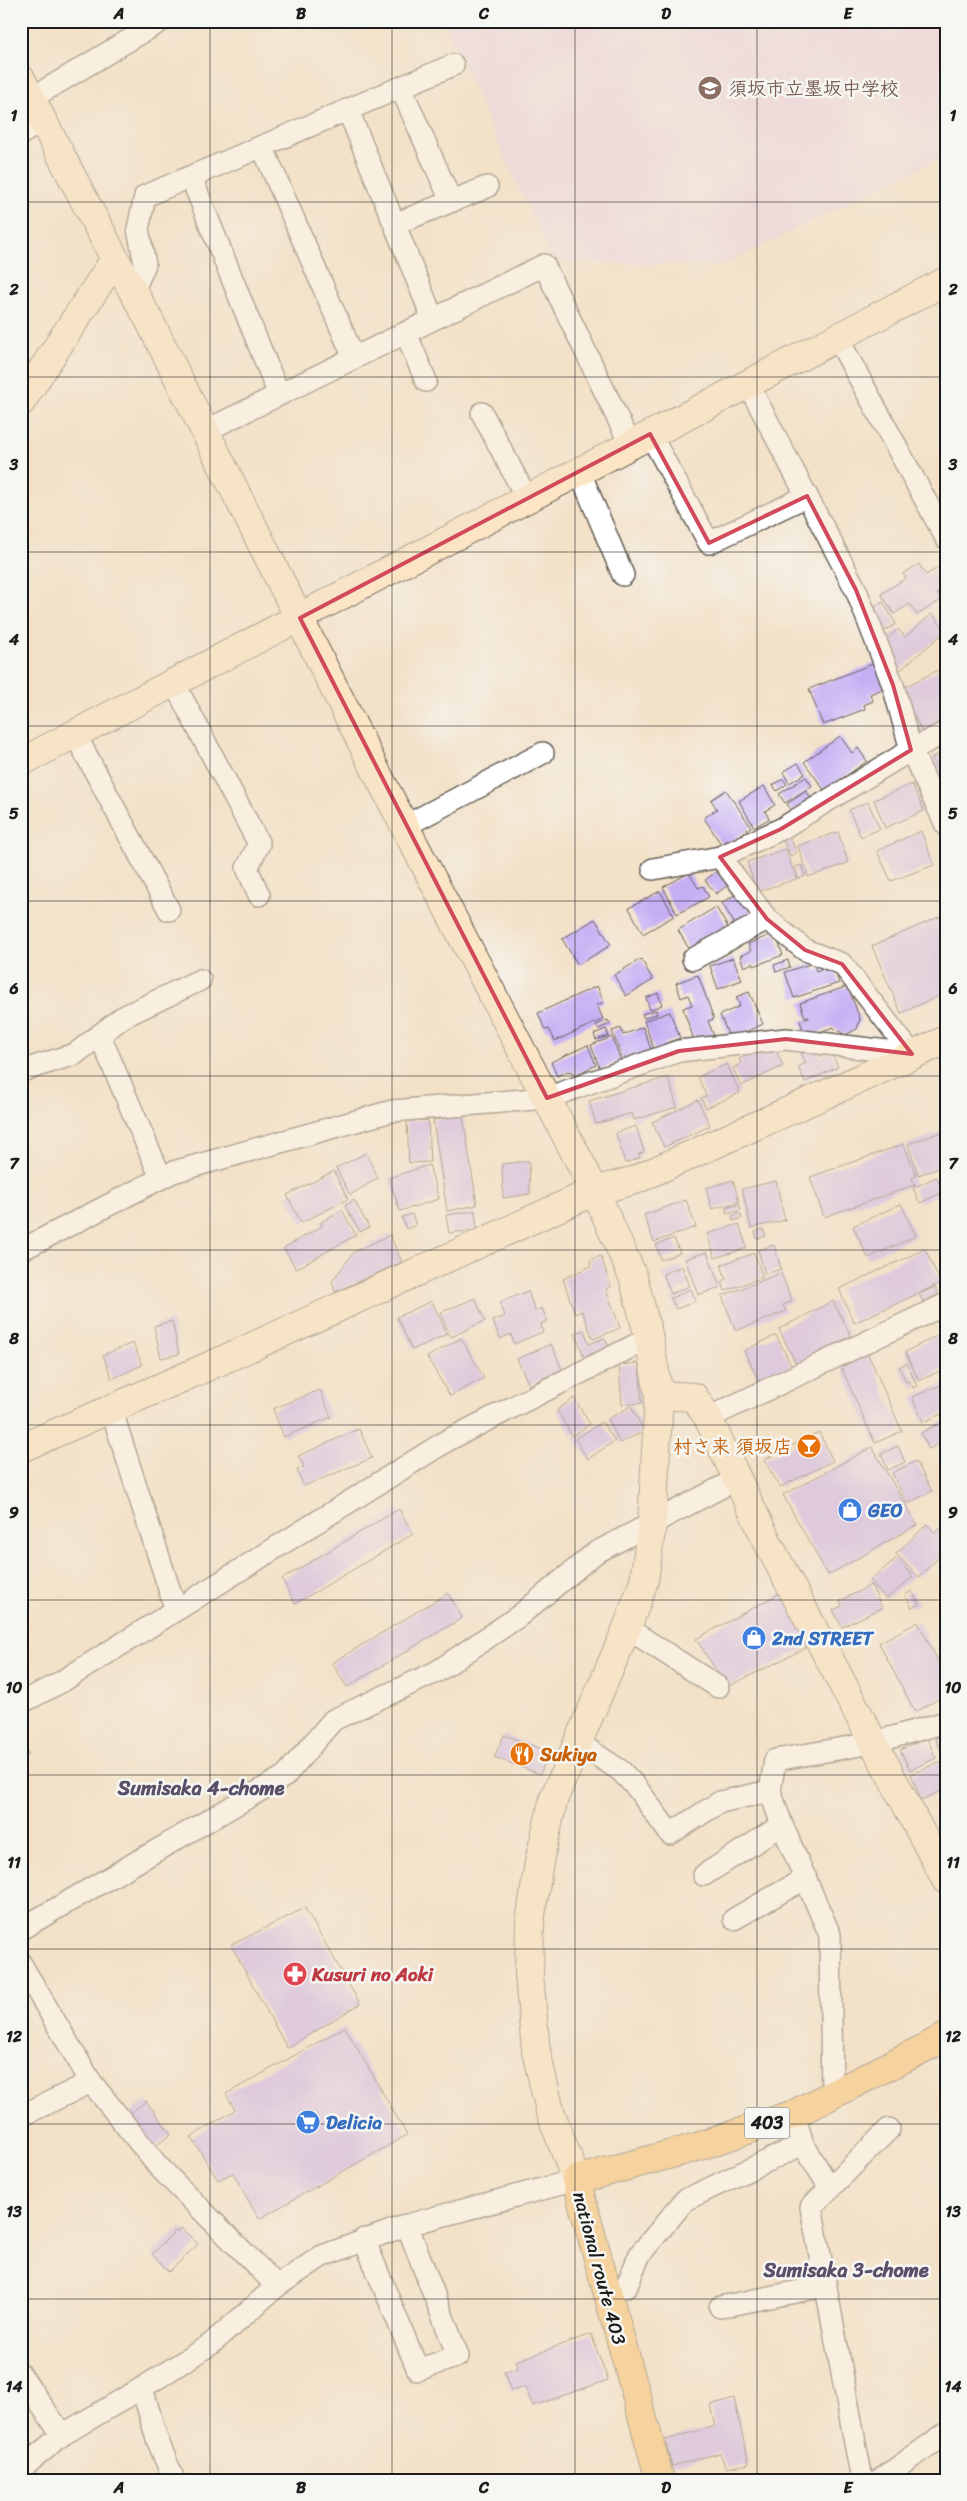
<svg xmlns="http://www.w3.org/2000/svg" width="967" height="2501" viewBox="0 0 967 2501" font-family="Sriracha,'Klee One',sans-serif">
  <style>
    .built { fill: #e9d1ed }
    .building { fill: #c6aef4 }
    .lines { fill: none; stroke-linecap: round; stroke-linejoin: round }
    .street-casing { stroke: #676158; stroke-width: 24 }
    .secondary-casing { stroke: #676158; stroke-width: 30 }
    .highway-casing { stroke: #676158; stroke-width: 30 }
    .street { stroke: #fff; stroke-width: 21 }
    .secondary { stroke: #fce5c4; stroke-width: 28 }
    .highway { stroke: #f8bf6c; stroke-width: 28 }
    .marked { fill: none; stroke: #d1495b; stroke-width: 4; stroke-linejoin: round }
    .grid { fill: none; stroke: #1c1c1c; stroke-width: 1; stroke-opacity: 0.55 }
    .labels { text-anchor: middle; stroke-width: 5; stroke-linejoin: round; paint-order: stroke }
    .shield { fill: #f6f6f2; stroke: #5d5d5c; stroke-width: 1 }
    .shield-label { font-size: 18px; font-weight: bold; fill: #1c1c1c }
    .education-label { font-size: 19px; font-weight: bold; fill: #785e54; stroke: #f6f6f2; text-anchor: start }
    .food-label { font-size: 19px; font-weight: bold; fill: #c56008; stroke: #f6f6f2; text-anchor: end }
    .shop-label { font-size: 19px; font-weight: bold; fill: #366cbe; stroke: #f6f6f2; text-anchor: start }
    .health-label { font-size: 19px; font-weight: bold; fill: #be3a42; stroke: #f6f6f2; text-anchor: start }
    .street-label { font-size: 19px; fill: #1c1c1c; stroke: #f6f6f2 }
    .neighbourhood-label { font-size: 20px; font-weight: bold; fill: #584f68; stroke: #f6f6f2 }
    .neatline { fill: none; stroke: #1c1c1c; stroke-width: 2 }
    .grid-label { font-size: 16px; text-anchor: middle; font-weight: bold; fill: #1c1c1c }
  </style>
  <rect width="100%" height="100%" fill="#f6f6f2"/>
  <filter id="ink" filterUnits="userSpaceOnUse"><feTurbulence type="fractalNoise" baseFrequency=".02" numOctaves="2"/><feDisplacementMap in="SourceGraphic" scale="10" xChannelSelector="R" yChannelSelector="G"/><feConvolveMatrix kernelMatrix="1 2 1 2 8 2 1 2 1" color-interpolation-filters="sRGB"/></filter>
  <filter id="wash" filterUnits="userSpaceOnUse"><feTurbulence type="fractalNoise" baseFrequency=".0096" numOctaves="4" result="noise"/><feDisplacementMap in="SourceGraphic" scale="20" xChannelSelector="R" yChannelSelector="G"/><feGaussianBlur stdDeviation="1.12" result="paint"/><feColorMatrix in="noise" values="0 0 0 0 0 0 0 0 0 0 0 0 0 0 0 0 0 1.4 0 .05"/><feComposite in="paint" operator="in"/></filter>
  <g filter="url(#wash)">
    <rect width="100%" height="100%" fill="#f3e1c8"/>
    <path class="built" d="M442 21H946V155L721 266 553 262Z"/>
    <g id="blocks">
      <g class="building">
        <path d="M919 564 926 575 944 564 946 567V588L937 593 941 600 917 615 910 604 894 614 881 594 906 578 903 574Z"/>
        <path d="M883 602 896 624 881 633 868 611Z"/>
        <path d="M932 614 946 631 898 672 883 643 898 629 905 637Z"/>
        <path d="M877 662 887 687 870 694 873 701 864 705 865 709 823 725 809 689Z"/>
        <path d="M946 666V723L923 734 901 689Z"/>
        <path d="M840 736 852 753 858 748 867 761 825 791 804 762Z"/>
        <path d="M946 752V780L941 782 932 757Z"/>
        <path d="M798 763 805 774 789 783 783 772Z"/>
        <path d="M806 777 812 786 785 803 779 794Z"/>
        <path d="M783 779 787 784 777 791 773 785Z"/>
        <path d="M912 784 924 811 885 828 874 800Z"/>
        <path d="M764 786 775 805 765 811 769 819 754 827 739 801Z"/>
        <path d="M726 790 751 827 723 847 704 818 717 809 711 800Z"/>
        <path d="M806 791 811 798 792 812 787 804Z"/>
        <path d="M868 802 880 829 861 837 849 810Z"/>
        <path d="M921 831 934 865 891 881 877 851Z"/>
        <path d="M787 832 797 852 791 856 780 836Z"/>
        <path d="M838 832 848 863 808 877 798 846Z"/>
        <path d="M786 849 796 879 757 892 747 862Z"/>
        <path d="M801 865 805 876 798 879 795 867Z"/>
        <path d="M717 871 728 885 716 894 705 880Z"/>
        <path d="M689 873 698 888 703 886 709 897 677 914 663 887Z"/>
        <path d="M660 891 674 916 643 934 629 908Z"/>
        <path d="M739 892 753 916 736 926 722 903Z"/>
        <path d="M716 907 729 929 691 952 678 930Z"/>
        <path d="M946 914V993L901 1013 872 946Z"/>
        <path d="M595 919 611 945 578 965 562 939Z"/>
        <path d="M775 933 783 955 754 966 753 963 744 967 740 956 751 951 748 944Z"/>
        <path d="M733 958 742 980 718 989 710 966Z"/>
        <path d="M641 959 653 980 626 996 614 975Z"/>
        <path d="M788 960 790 967 776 972 774 965Z"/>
        <path d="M813 963 816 971 833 965 839 983 794 998 785 972Z"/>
        <path d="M698 975 714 1019 708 1021 714 1036 695 1043 683 1008 692 1005 688 995 681 998 676 983Z"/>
        <path d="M597 986 604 1002 597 1005 603 1019 555 1041 549 1029 545 1030 538 1013Z"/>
        <path d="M848 986 860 1019 857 1029 845 1035 833 1027 806 1037 800 1021 809 1018 808 1016 805 1017 800 1003Z"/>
        <path d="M749 992 763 1024 730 1039 720 1015 740 1006 736 997Z"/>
        <path d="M658 993 662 1005 650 1010 646 998Z"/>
        <path d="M656 1010 657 1014 644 1018 642 1014Z"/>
        <path d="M670 1012 680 1038 664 1044 666 1048 655 1052 644 1021Z"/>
        <path d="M608 1020 610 1024 598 1029 596 1025Z"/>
        <path d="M643 1027 652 1052 624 1063 612 1031 621 1028 623 1035Z"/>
        <path d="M606 1029 609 1036 596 1040 594 1034Z"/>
        <path d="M612 1037 621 1061 600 1069 591 1045Z"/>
        <path d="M588 1045 596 1065 577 1074 568 1071 557 1076 551 1062Z"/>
        <path d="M816 1047 821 1057 831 1052 838 1067 805 1082 798 1067 806 1063 801 1054Z"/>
        <path d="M775 1048 783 1066 741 1086 733 1068 741 1064 739 1059 760 1049 762 1054Z"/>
        <path d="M727 1064 740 1093 706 1108 701 1098 706 1096 698 1077Z"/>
        <path d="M668 1077 677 1107 634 1120 632 1113 596 1124 589 1101Z"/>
        <path d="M698 1100 710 1126 664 1147 652 1122Z"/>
        <path d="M463 1116 477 1205 447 1211 433 1120Z"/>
        <path d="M428 1120 430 1162 409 1163 407 1121Z"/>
        <path d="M636 1126 644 1152 639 1154 640 1158 625 1163 616 1133Z"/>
        <path d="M941 1132 946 1147V1166L918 1175 908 1144Z"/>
        <path d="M904 1144 916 1176 912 1178 915 1185 824 1217 810 1177Z"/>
        <path d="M366 1153 378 1178 350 1195 336 1168Z"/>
        <path d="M529 1161 530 1194 503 1198 502 1164Z"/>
        <path d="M429 1165 439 1199 400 1211 389 1178Z"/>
        <path d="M334 1171 348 1199 301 1223 287 1195Z"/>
        <path d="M936 1177 943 1192 920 1203 913 1188Z"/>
        <path d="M733 1180 739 1202 712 1209 706 1188Z"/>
        <path d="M776 1181 785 1220 751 1228 742 1189Z"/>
        <path d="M354 1200 369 1227 360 1232 345 1206Z"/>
        <path d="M686 1200 696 1227 654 1242 644 1215Z"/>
        <path d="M739 1204 741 1210 728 1214 726 1208Z"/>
        <path d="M901 1204 916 1236 868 1258 853 1226Z"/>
        <path d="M342 1210 356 1235 296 1269 284 1248 322 1226 321 1222Z"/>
        <path d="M475 1211 477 1230 449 1233 446 1215Z"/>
        <path d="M740 1213 742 1218 733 1221 732 1216Z"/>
        <path d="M412 1214 416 1225 406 1229 402 1217Z"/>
        <path d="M739 1224 747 1248 715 1258 707 1234Z"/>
        <path d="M763 1229 766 1236 757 1239 755 1232Z"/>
        <path d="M390 1235 402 1262 335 1292 332 1281 354 1252Z"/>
        <path d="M674 1238 680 1253 661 1260 656 1245Z"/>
        <path d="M774 1245 781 1269 765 1274 758 1250Z"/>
        <path d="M925 1249 941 1283 854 1323 839 1289Z"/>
        <path d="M707 1252 720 1287 698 1295 685 1259Z"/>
        <path d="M754 1253 763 1277 725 1291 722 1281 726 1279 721 1265Z"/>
        <path d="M601 1256 611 1287 606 1289 620 1328 593 1339 582 1311 575 1314 563 1279 591 1266 590 1260Z"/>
        <path d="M682 1266 690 1286 671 1294 663 1274Z"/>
        <path d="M781 1273 792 1301 783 1305 786 1311 736 1331 722 1296Z"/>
        <path d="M935 1287 938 1295 923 1302 919 1294Z"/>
        <path d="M691 1289 696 1301 676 1309 671 1298Z"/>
        <path d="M528 1291 535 1311 542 1308 547 1321 541 1324 543 1332 514 1344 511 1334 500 1339 493 1321 505 1316 500 1302Z"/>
        <path d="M475 1298 485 1321 451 1337 440 1313Z"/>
        <path d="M432 1301 447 1334 412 1350 397 1317Z"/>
        <path d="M833 1301 851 1336 796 1364 779 1329Z"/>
        <path d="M172 1321 179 1354 161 1358 154 1326Z"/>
        <path d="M584 1330 589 1344 605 1338 609 1347 584 1357 575 1333Z"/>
        <path d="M940 1334 946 1345V1368L919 1381 905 1352Z"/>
        <path d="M776 1335 792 1367 760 1383 744 1351Z"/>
        <path d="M461 1338 484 1378 450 1396 427 1357Z"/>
        <path d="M133 1343 142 1365 112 1379 103 1355Z"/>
        <path d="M551 1344 562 1369 529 1385 517 1359Z"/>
        <path d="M868 1354 902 1431 875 1443 841 1367Z"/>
        <path d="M639 1363 642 1403 622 1405 619 1365Z"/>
        <path d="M907 1363 917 1386 913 1388 909 1381 906 1382 899 1367Z"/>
        <path d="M946 1383V1412L923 1422 912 1397Z"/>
        <path d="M320 1390 331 1417 284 1437 273 1409Z"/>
        <path d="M574 1398 590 1424 572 1436 557 1410Z"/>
        <path d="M631 1406 644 1431 620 1443 608 1419Z"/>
        <path d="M602 1422 615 1441 588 1459 575 1439Z"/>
        <path d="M942 1422 946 1428V1440L929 1449 921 1433Z"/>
        <path d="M359 1429 372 1458 304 1486 297 1470 304 1467 298 1456Z"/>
        <path d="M819 1432 833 1461 780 1487 764 1460Z"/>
        <path d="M898 1446 905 1462 888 1470 881 1454Z"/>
        <path d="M872 1447 917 1525 828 1575 783 1495Z"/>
        <path d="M916 1461 932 1491 907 1504 892 1473Z"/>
        <path d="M399 1509 413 1534 295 1604 282 1579Z"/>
        <path d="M927 1524 935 1533 940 1528 946 1534V1550L919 1577 896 1554Z"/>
        <path d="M897 1558 913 1577 886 1599 870 1580Z"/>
        <path d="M871 1585 882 1608 842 1627 833 1610 842 1606 840 1601Z"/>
        <path d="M784 1591 814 1644 727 1687 696 1639Z"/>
        <path d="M912 1591 919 1604 912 1608 905 1595Z"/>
        <path d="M448 1593 462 1618 347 1687 332 1663Z"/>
        <path d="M918 1622 946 1676V1695L915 1712 879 1643Z"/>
        <path d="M946 1734V1756L944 1757 935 1738Z"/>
        <path d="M504 1735 550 1752 540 1774 494 1757Z"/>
        <path d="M927 1738 936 1758 910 1770 900 1750Z"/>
        <path d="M21 1740 29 1755 21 1760Z"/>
        <path d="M944 1760 946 1789 921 1800 911 1774Z"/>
        <path d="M305 1908 360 2004 287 2048 231 1945Z"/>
        <path d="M345 2027 407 2135 259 2219 233 2173 218 2180 191 2137 235 2110 226 2094Z"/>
        <path d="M146 2101 171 2134 152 2149 127 2116Z"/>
        <path d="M181 2228 198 2244 169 2272 152 2254 176 2230 177 2232Z"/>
        <path d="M591 2334 608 2380 533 2406 525 2387 511 2391 504 2372 518 2368 516 2361Z"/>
        <path d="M734 2398 749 2464 726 2468 720 2453 672 2466 665 2440 715 2426 710 2405Z"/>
      </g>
    </g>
  </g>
  <g filter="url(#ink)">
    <use href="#blocks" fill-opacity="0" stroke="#676158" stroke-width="1"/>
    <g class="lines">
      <defs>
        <g id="street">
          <path d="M401 88 451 201"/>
          <path d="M32 98 161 21"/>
          <path d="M348 110 433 319"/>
          <path d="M21 134 43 120"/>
          <path d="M262 146 354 358"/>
          <path d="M191 177 279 395"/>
          <path d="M395 224 487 187"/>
          <path d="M133 292 145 264 138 229 145 196 453 65"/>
          <path d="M406 333 426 381"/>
          <path d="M837 337 946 538"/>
          <path d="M748 384 856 590 893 685 911 750 946 825"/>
          <path d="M482 413 526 497"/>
          <path d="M205 431 544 265 630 444"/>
          <path d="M650 434 709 543 807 496"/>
          <path d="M579 470 623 575"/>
          <path d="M174 683 259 844 247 868 259 895"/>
          <path d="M75 734 169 910"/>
          <path d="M405 826 543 753"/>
          <path d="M720 857 767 919 805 950 842 964 912 1054"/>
          <path d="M653 869 720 857 781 829 911 750 946 732"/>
          <path d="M693 959 767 919"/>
          <path d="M100 1036 161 1178"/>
          <path d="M21 1071 75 1054 123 1017 200 980"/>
          <path d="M21 1250 173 1172 392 1111 547 1098 679 1051 786 1039 912 1054"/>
          <path d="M111 1409 176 1610"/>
          <path d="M708 1418 946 1304"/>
          <path d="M627 1628 718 1687"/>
          <path d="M21 1703 61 1682 448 1440 649 1338"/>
          <path d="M577 1742 621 1771 637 1788 670 1834 720 1802 770 1791"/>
          <path d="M704 1875 782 1825"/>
          <path d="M734 1919 806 1878"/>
          <path d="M21 1929 285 1776 333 1720 438 1671 519 1616 595 1553 737 1479"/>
          <path d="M21 1964 91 2082 158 2166 277 2286"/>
          <path d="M832 2096 830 1935 782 1825 770 1791 775 1760 872 1743 946 1722"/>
          <path d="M794 2114 803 2144 830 2188"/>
          <path d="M21 2116 91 2082"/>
          <path d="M364 2239 418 2370 458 2356 407 2225"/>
          <path d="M626 2287 640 2254 685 2200 803 2144"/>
          <path d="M720 2307 825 2286"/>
          <path d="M21 2375 62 2435"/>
          <path d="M142 2388 157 2439 174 2480"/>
          <path d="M21 2469 62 2435 142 2388 211 2344 277 2286 322 2256 407 2225 576 2180"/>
          <path d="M862 2480 811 2207 889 2129"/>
          <path d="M880 2480 946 2433"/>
        </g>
        <g id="secondary">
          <path d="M21 79 115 259 149 320 377 773 595 1191 633 1277 649 1338 659 1395 694 1397 708 1418 767 1541 946 1880"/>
          <path d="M21 402 115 259"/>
          <path d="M21 762 946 281"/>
          <path d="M21 1448 205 1368 595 1191 635 1180 946 1040"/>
          <path d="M576 2180 550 2111 536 2051 529 1975 530 1922 539 1862 554 1798 627 1628 644 1581 652 1524 659 1395"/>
        </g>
        <path id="highway" d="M660 2480 576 2180 697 2147 794 2114 946 2037"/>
      </defs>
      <use href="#street" class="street-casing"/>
      <use href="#secondary" class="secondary-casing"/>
      <use href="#highway" class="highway-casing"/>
      <use href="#street" class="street"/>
      <use href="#secondary" class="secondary"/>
      <use href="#highway" class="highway"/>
    </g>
  </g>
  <path d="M0 0H967V2501H0ZM650 434 709 543 807 496 856 590 893 685 911 750 781 829 720 857 767 919 805 950 842 964 912 1054 786 1039 679 1051 547 1098 300 618Z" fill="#f3e1c8" fill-opacity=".55" fill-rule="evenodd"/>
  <path class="marked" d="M650 434 709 543 807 496 856 590 893 685 911 750 781 829 720 857 767 919 805 950 842 964 912 1054 786 1039 679 1051 547 1098 300 618Z"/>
  <path class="grid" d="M210 21V2480M392 21V2480M575 21V2480M757 21V2480M21 202H946M21 377H946M21 552H946M21 726H946M21 901H946M21 1076H946M21 1250H946M21 1425H946M21 1600H946M21 1775H946M21 1949H946M21 2124H946M21 2299H946"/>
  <defs>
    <symbol id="school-disc" viewBox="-11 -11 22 22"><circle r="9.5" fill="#8d6e63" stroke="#f6f6f2"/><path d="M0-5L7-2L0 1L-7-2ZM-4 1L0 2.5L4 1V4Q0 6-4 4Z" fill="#fff"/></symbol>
    <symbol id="bar-disc" viewBox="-11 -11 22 22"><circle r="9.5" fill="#e8710a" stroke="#f6f6f2"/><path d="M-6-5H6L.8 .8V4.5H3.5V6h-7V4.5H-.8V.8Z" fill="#fff"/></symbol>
    <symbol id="shop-disc" viewBox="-11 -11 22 22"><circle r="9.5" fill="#3f7fe0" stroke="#f6f6f2"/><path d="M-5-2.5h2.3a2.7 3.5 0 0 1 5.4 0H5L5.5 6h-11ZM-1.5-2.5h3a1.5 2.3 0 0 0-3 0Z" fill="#fff"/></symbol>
    <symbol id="restaurant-disc" viewBox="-11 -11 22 22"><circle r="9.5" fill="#e8710a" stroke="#f6f6f2"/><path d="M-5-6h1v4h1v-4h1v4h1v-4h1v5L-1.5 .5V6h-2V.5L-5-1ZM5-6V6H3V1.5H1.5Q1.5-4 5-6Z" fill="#fff"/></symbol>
    <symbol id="pharmacy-disc" viewBox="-11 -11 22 22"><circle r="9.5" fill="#e0444e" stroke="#f6f6f2"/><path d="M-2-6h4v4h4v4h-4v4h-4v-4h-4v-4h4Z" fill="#fff"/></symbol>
    <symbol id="supermarket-disc" viewBox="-11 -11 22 22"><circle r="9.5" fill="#3f7fe0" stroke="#f6f6f2"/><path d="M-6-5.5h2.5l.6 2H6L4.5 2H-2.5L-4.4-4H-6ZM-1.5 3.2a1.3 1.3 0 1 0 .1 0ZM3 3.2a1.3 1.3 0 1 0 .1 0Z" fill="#fff"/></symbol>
  </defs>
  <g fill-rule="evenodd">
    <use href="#school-disc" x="696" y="74" width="28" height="28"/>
    <use href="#bar-disc" x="795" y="1432" width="28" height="28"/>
    <use href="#shop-disc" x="836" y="1496" width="28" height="28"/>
    <use href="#shop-disc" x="740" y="1624" width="28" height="28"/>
    <use href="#restaurant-disc" x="508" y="1740" width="28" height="28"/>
    <use href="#pharmacy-disc" x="281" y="1960" width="28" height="28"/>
    <use href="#supermarket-disc" x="294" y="2108" width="28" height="28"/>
  </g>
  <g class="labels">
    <rect class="shield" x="744.5" y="2107.5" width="45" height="31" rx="4"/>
    <g class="shield-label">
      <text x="767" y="2129">403</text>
    </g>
    <g class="education-label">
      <text x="728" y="95">須坂市立墨坂中学校</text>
    </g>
    <g class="food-label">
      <text x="792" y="1453">村さ来 須坂店</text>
      <text x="540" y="1761" text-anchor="start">Sukiya</text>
    </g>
    <g class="shop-label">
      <text x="868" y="1517">GEO</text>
      <text x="772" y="1645">2nd STREET</text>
      <text x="326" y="2129">Delicia</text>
    </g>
    <g class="health-label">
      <text x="312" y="1981">Kusuri no Aoki</text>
    </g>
    <g class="street-label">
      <text transform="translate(600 2268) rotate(75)" y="7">national route 403</text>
    </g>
    <g class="neighbourhood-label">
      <text x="201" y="1795">Sumisaka 4-chome</text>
      <text x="846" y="2277">Sumisaka 3-chome</text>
    </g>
  </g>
  <rect width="967" height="2501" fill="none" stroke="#f6f6f2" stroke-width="55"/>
  <rect x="28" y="28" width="912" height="2446" class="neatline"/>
  <g class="grid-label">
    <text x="119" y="19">A</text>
    <text x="301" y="19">B</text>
    <text x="484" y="19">C</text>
    <text x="666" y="19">D</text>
    <text x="848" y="19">E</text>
    <text x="14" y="121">1</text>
    <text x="953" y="121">1</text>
    <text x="14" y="295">2</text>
    <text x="953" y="295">2</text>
    <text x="14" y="470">3</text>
    <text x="953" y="470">3</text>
    <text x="14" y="645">4</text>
    <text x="953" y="645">4</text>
    <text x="14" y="819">5</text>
    <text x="953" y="819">5</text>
    <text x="14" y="994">6</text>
    <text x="953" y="994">6</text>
    <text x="14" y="1169">7</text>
    <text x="953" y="1169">7</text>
    <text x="14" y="1344">8</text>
    <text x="953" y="1344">8</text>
    <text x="14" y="1518">9</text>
    <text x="953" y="1518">9</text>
    <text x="14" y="1693">10</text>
    <text x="953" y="1693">10</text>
    <text x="14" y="1868">11</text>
    <text x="953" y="1868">11</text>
    <text x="14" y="2042">12</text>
    <text x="953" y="2042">12</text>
    <text x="14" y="2217">13</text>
    <text x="953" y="2217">13</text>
    <text x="14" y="2392">14</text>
    <text x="953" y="2392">14</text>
    <text x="119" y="2493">A</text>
    <text x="301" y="2493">B</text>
    <text x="484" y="2493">C</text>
    <text x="666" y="2493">D</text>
    <text x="848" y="2493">E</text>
  </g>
</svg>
